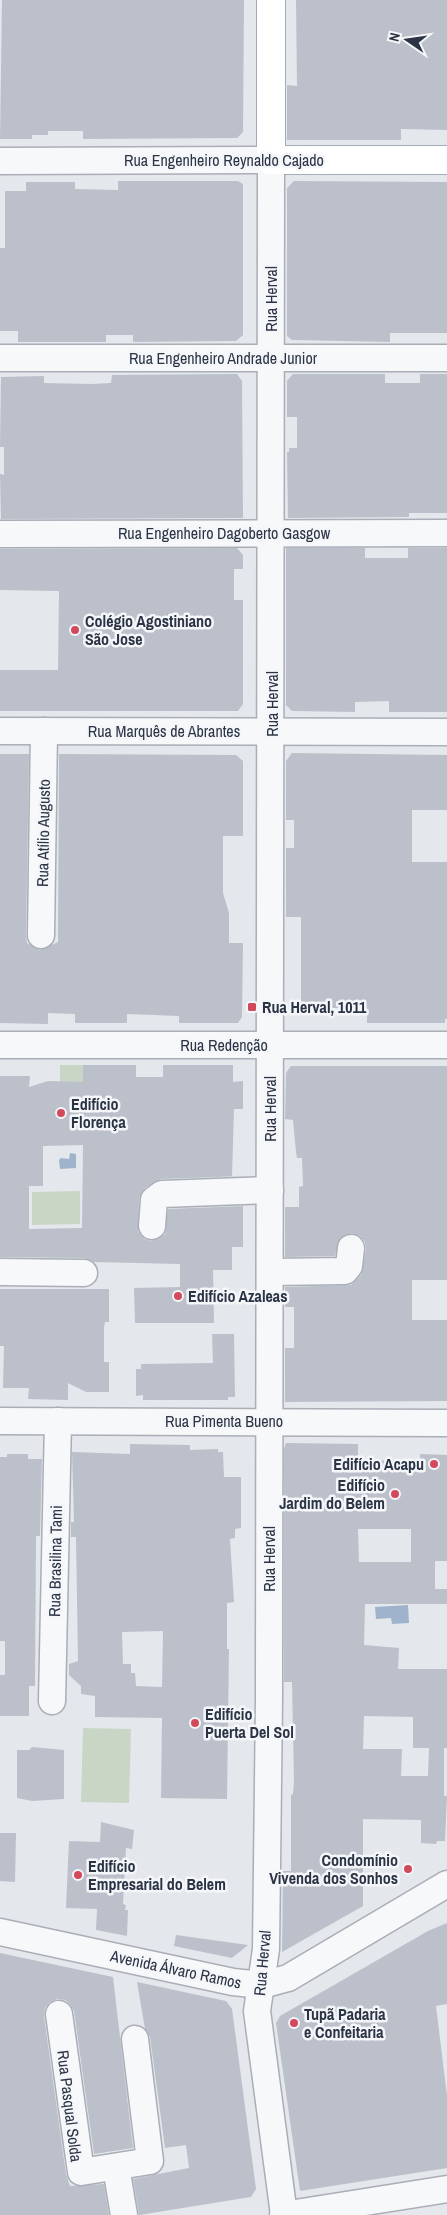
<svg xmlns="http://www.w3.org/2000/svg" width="447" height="2215" viewBox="0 0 447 2215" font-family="'Archivo Narrow',sans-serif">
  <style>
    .green { fill: #c9d6c5 }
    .water { fill: #9fb4cc }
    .building { fill: #bbc0ca; fill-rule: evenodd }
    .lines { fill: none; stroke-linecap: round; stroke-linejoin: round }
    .minor-casing { stroke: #a9aeb7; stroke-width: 29 }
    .major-casing { stroke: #a3abb8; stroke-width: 30 }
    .minor { stroke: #f7f8fa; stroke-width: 26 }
    .major { stroke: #fff; stroke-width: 28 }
    .poi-dot { fill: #d1495b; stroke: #f4f6f9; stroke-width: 2 }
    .labels { text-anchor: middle; stroke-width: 5; stroke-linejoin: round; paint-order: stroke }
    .street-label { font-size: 16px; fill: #2b3445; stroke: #f4f6f9 }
    .poi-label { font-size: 16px; font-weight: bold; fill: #2b3445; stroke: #f4f6f9; text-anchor: start }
  </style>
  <rect width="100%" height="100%" fill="#e4e7ec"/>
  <g class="green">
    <rect x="60" y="1065" width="23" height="17"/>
    <path d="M80 1191V1224L32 1225V1192Z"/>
    <path d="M83 1728 131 1729 129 1803 81 1802Z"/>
  </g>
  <g class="water">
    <path d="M70 1153 76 1154V1168L60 1169 59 1160 61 1158 69 1159Z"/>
    <path d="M408 1605 409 1623 392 1624 391 1618 376 1619 375 1607Z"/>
  </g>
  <g class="building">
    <path d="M2 0H244L243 132 237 138 83 139V131H48V135H32V139H0Z"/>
    <path d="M296 0H447V130L401 129V140H287V85L297 86Z"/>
    <path d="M118 181H238L243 184V335L236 341 133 342V335H106V342H18V331H0V248H5V191H26V182H75V189L118 190Z"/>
    <path d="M294 181 447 182V333H390V342L292 340 287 336V188Z"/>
    <path d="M237 374 242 381 243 518 1 519 0 474 4 475V447H0L1 377 44 376V383L92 384 111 383 112 375Z"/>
    <path d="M293 374H385V383H420V374H447V513H409V517L288 518 287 452H289V448H297V417H287V381Z"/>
    <path d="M237 548 243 555V569H234V600H243V704L238 711H0V670H58L59 591 0 590V549Z"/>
    <path d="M286 548H365V558H408V548H447V712H389V701L355 702V712L292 711 286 705Z"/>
    <path d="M292 753 447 755V810H412V862H447V1019H445V1023H367V1008H301V917H286V848H294V820H286V761Z"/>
    <path d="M0 754H29L26 935 27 943 40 950 58 942 59 754 236 755 243 761V836H223V893L229 913V943H243L242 1017 238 1023H179V1016L127 1014V1023H75V1014L48 1013V1024L0 1023Z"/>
    <path d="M83 1065H136V1077H163V1065H233V1082L243 1081V1109H234L232 1176H243L161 1179 145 1188 139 1199 138 1232 144 1239 151 1241 159 1239 165 1234 168 1209 243 1206V1247H232V1270H213L214 1323H135L134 1288 180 1287V1264L94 1262 84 1258 0 1257V1076H30L29 1087 48 1081 83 1082ZM83 1145 82 1228 29 1229V1186H43V1146Z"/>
    <path d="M291 1066H447V1280H412V1320H447V1401L285 1402V1348H294V1307H285V1287L351 1285 361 1275 366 1250 365 1242 360 1236 352 1233 345 1235 339 1240 335 1256 285 1257V1207H299V1187L303 1186 302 1158H297L296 1152 293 1120 285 1119 286 1073Z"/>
    <path d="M0 1289H109V1322H105L104 1327V1362H109V1392H86L68 1383V1400L28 1399 29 1388H3L4 1346H0Z"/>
    <path d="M212 1334H234L235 1397H228V1400H143V1395L136 1396V1369H141V1364L213 1363Z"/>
    <path d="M286 1443 358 1444V1461L420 1460V1454L447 1455V1561H435V1589H447V1604H365L364 1645 399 1648 398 1669H447V1748H444V1796H447L445 1841H437L436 1844 421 1843V1820L363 1819V1906L282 1952 283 1871H291V1795L293 1794 294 1781 292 1682H284V1449ZM358 1529H411V1562H359ZM364 1716 413 1717V1748H429L428 1776H401L402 1749H363Z"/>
    <path d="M130 1444 190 1445V1450L218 1449V1452H223L224 1477H241V1528L235 1529V1538L230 1539 234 1602 227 1603V1649H229L227 1799 161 1798 162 1718 95 1717V1696L81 1694V1686L69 1675V1664L78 1661 76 1537H71V1522H74L72 1452 130 1454ZM163 1631 162 1687 136 1686 135 1673H131V1664H123L122 1632Z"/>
    <path d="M7 1454H28V1459H42L40 1536H36L35 1686H29V1716H0V1675H5V1641H0V1457H7Z"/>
    <path d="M32 1747 64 1750V1799L32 1801 17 1798V1750H29Z"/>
    <path d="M101 1822 134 1830 132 1849 126 1848 123 1904 126 1905 125 1910H128L127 1936 96 1930 97 1909 66 1908 69 1841 100 1842Z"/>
    <path d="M0 1833H16L15 1882 0 1881Z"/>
    <path d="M447 1923V2004L436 2006 447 2096V2168L300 2191 276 2023 280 2016 428 1931Z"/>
    <path d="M176 1935 248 1945 232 1958 174 1946Z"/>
    <path d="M0 1953 113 1977 133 2148 94 2154 74 2011 70 2004 65 2000 57 1999 49 2003 45 2008 44 2016 66 2174 70 2186 104 2184 109 2215H0Z"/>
    <path d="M137 1982 226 2001 232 2009 256 2189 251 2197 139 2215 133 2179 189 2168 186 2145 165 2148 150 2037 145 2029Z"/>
  </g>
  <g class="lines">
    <defs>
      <g id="minor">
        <path d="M0 161 271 160 269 1698 266 1949 257 2011 284 2215"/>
        <path d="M0 358H447"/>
        <path d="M0 534 447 533"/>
        <path d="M0 731 447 732"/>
        <path d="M41 935 44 731"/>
        <path d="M0 1045H447"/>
        <path d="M152 1226 154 1200 162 1194 270 1190"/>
        <path d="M0 1272 84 1273"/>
        <path d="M270 1272 345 1271 349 1266 351 1248"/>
        <path d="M0 1421 447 1423"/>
        <path d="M52 1701 58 1421"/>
        <path d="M0 1932 233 1982 262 1985 288 1978 447 1884"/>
        <path d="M59 2014 81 2172 150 2161 135 2039"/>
        <path d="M116 2167 124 2215"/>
        <path d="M283 2215 447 2189"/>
      </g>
      <path id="major" d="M271 0V160H447"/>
    </defs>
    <use href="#minor" class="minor-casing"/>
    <use href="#major" class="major-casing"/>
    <use href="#minor" class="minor"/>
    <use href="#major" class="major"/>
  </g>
  <g class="poi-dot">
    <circle cx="75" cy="630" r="5"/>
    <rect x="247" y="1002" width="10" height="10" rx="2.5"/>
    <circle cx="61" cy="1113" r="5"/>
    <circle cx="178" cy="1296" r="5"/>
    <circle cx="434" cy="1464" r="5"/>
    <circle cx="395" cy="1494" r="5"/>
    <circle cx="195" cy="1723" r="5"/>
    <circle cx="408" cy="1869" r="5"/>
    <circle cx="78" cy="1875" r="5"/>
    <circle cx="294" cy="2023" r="5"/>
  </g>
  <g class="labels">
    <g class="street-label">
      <text x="224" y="166">Rua Engenheiro Reynaldo Cajado</text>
      <text transform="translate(271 299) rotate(-90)" y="6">Rua Herval</text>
      <text x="223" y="364">Rua Engenheiro Andrade Junior</text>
      <text x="224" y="539">Rua Engenheiro Dagoberto Gasgow</text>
      <text transform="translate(272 704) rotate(-90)" y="6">Rua Herval</text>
      <text x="164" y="737">Rua Marquês de Abrantes</text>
      <text transform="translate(43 833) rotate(-89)" y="6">Rua Atílio Augusto</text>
      <text x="224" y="1051">Rua Redenção</text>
      <text transform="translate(270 1109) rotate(-90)" y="6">Rua Herval</text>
      <text x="224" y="1427">Rua Pimenta Bueno</text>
      <text transform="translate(269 1559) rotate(-90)" y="6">Rua Herval</text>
      <text transform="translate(55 1561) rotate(-89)" y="6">Rua Brasilina Tami</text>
      <text transform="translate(262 1963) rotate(-85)" y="6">Rua Herval</text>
      <text transform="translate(176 1969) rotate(12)" y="6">Avenida Álvaro Ramos</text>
      <text transform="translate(70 2106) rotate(83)" y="6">Rua Pasqual Solda</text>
    </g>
    <g class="poi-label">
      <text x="85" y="627">Colégio Agostiniano<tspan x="85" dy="18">São Jose</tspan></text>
      <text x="262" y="1013">Rua Herval, 1011</text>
      <text x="71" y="1110">Edifício<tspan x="71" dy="18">Florença</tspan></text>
      <text x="188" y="1302">Edifício Azaleas</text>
      <text x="424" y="1470" text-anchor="end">Edifício Acapu</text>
      <text x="385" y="1491" text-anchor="end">Edifício<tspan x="385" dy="18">Jardim do Belem</tspan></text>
      <text x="205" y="1720">Edifício<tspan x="205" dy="18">Puerta Del Sol</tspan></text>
      <text x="398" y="1866" text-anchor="end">Condomínio<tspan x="398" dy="18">Vivenda dos Sonhos</tspan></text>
      <text x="88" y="1872">Edifício<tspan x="88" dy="18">Empresarial do Belem</tspan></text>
      <text x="304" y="2020">Tupã Padaria<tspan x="304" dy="18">e Confeitaria</tspan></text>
    </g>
  </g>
  <g transform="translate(407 40) rotate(283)" stroke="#f4f6f9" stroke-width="4" paint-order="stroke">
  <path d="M0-4L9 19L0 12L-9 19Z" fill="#2b3445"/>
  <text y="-8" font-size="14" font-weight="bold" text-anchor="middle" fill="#2b3445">N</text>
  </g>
</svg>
